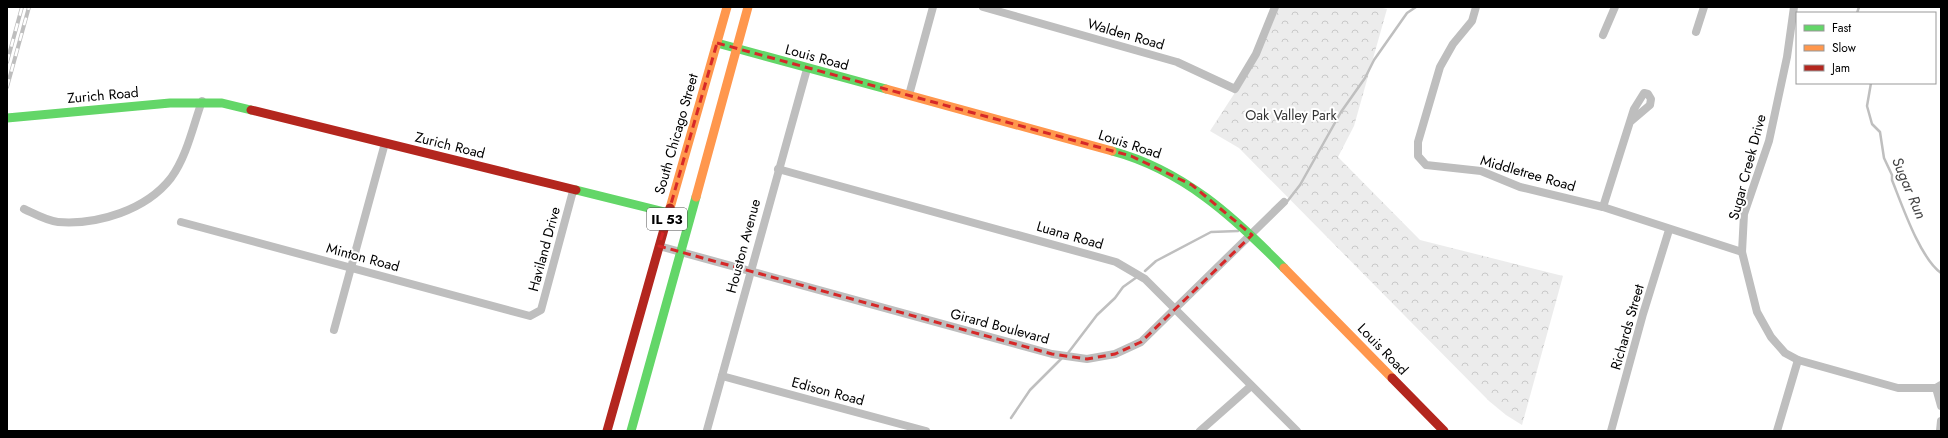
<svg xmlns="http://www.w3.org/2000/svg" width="1948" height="438" viewBox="0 0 1948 438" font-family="Jost,sans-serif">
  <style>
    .park { fill: url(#park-crowns) }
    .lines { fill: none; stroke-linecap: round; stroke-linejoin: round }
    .stream { stroke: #bfbfbf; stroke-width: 2.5 }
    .street { stroke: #bebebe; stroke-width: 8 }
    .fast { stroke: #63d668; stroke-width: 9 }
    .slow { stroke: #ff974d; stroke-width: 9 }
    .jam { stroke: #b3261e; stroke-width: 9 }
    .rail-casing { stroke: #bebebe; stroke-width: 4 }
    .rail { stroke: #fff; stroke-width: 2.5; stroke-dasharray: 8; stroke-linecap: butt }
    .marked { fill: none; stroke: #d62828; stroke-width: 3; stroke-dasharray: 8 5; stroke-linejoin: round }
    .labels { text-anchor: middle; stroke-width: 4; stroke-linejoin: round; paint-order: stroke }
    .shield { fill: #fff; stroke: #4c4c4c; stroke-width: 1 }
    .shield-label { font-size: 13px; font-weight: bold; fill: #000 }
    .street-label { font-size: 14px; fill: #000; stroke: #fff }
    .park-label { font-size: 14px; fill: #333; stroke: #fff }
    .water-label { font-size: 15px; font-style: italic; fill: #444; stroke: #fff }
  </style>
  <defs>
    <pattern id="park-crowns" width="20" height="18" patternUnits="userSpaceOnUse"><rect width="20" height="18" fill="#ececec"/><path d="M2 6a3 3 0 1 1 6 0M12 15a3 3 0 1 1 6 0" fill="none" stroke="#c9c9c9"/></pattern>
  </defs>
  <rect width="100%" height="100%" fill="#fff"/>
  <path class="park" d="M1278 7H1378L1387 9 1354 126 1338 157 1420 240 1563 276 1522 425 1506 415 1489 401 1239 148 1210 131C1235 92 1265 52 1278 7Z"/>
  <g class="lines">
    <g class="stream">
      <path d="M1857 13 1859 7"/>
      <path d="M1871 83 1867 106 1872 124 1880 132 1884 158 1892 175V180C1902 205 1920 258 1941 273"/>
      <path d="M1286 203 1300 185 1341 112 1365 78 1374 60 1407 13 1416 7"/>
      <path d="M1145 271 1156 261 1211 232 1238 231"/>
      <path d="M1068 353 1097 315 1115 298 1123 287 1137 277"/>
      <path d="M1011 418 1030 390 1062 358"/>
    </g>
    <g class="street">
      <path d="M983 7 1177 62 1235 89 1256 54 1275 7"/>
      <path d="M1476 7 1472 21 1453 44 1440 67 1418 142V156L1426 165 1481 171 1520 187 1603 207 1742 252"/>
      <path d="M1794 7 1787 57 1769 141 1744 214 1742 252 1757 312 1771 337 1785 353 1798 360 1898 388H1936L1941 385"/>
      <path d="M1696 32 1704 7"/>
      <path d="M1603 35 1615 7"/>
      <path d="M909 95 933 7"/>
      <path d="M778 169 1116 262 1145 279 1297 431"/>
      <path d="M1603 207 1634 109 1644 93 1648 94 1651 99 1650 105 1630 122"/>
      <path d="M24 209C35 214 47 221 58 222 98 225 146 210 171 178 187 156 193 126 202 101"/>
      <path d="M181 222 530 316 541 310 573 191"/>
      <path d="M659 246 1052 354 1087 359 1115 354 1141 342 1284 202"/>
      <path d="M334 330 385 143"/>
      <path d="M722 376 926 431"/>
      <path d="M1936 388 1941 406"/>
      <path d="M707 430 807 69"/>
      <path d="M1200 431 1251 386"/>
      <path d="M1611 431 1643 314 1669 230"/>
      <path d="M1777 431 1798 360"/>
      <path d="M1940 431 1941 421"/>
    </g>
    <g class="fast">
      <path d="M717 43 886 89"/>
      <path d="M7 118 170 103H222L251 110"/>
      <path d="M1112 151C1183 170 1234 217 1284 268"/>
      <path d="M576 190 689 218"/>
      <path d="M631 431 696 197"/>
    </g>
    <g class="slow">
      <path d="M886 89 1112 151"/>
      <path d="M696 197 748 7"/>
      <path d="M670 208 727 7"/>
      <path d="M1284 268 1392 378"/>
    </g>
    <g class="jam">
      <path d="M251 110 576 190"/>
      <path d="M1392 378 1444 431"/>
      <path d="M607 431 670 208"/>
    </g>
    <defs>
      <g id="rail">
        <path d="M7 62 22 7"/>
        <path d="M7 87 29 7"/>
      </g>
    </defs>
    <use href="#rail" class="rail-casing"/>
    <use href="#rail" class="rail"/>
  </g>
  <path class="marked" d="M717 43 1131 156 1192 185 1252 235 1141 342 1115 354 1087 359 1052 354 659 246Z"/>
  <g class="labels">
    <rect class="shield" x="647" y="208" width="40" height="22" rx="3"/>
    <g class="shield-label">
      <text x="667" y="224">IL 53</text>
    </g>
    <g class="street-label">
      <text transform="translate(1126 34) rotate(16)" y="5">Walden Road</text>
      <text transform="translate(817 57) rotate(15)" y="5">Louis Road</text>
      <text transform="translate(103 95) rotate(-5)" y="5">Zurich Road</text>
      <text transform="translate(676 134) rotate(-74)" y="5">South Chicago Street</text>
      <text transform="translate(1130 144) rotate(18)" y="5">Louis Road</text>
      <text transform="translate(450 145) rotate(14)" y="5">Zurich Road</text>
      <text transform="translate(1747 167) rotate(-75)" y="5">Sugar Creek Drive</text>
      <text transform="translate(1528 173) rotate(16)" y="5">Middletree Road</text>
      <text transform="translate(1070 235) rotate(16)" y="5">Luana Road</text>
      <text transform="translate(743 246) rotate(-75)" y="5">Houston Avenue</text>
      <text transform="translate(544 249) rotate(-75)" y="5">Haviland Drive</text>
      <text transform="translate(363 257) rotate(15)" y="5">Minton Road</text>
      <text transform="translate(1000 326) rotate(15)" y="5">Girard Boulevard</text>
      <text transform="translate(1627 327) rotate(-74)" y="5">Richards Street</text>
      <text transform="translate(1383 349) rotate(46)" y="5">Louis Road</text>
      <text transform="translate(828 391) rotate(15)" y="5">Edison Road</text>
    </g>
    <g class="park-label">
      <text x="1291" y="120">Oak Valley Park</text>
    </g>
    <g class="water-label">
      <text transform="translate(1909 188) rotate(67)" y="5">Sugar Run</text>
    </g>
  </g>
  <rect width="1948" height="438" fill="none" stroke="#000000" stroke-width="16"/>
  <rect x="1796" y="12" width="140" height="72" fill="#ffffff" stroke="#999999"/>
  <rect x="1804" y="25" width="20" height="6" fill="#63d668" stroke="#999999"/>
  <text x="1832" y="32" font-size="12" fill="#000000">Fast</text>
  <rect x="1804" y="45" width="20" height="6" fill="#ff974d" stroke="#999999"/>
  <text x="1832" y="52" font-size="12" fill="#000000">Slow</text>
  <rect x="1804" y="65" width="20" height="6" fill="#b3261e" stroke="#999999"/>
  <text x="1832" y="72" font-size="12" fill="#000000">Jam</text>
</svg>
